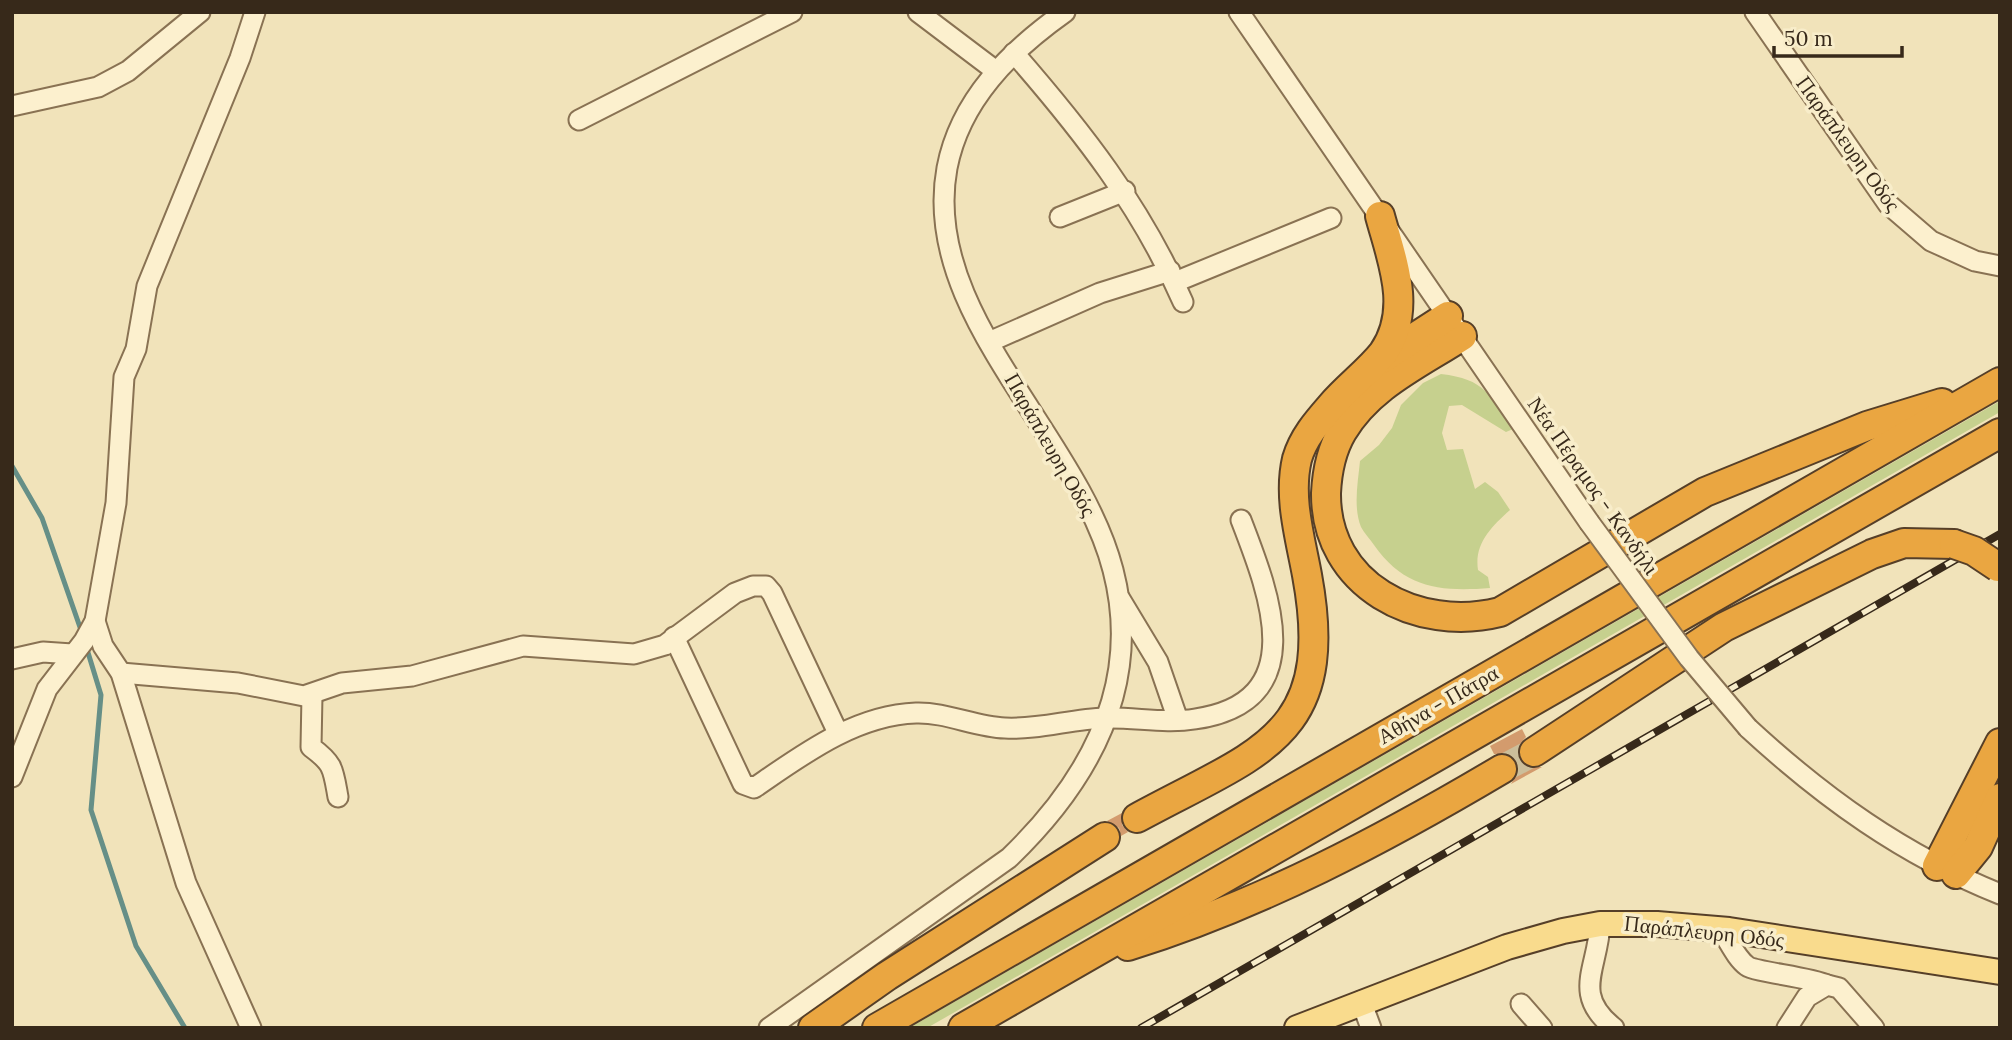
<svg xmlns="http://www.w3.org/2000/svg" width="2012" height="1040" viewBox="0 0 2012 1040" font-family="Lora,serif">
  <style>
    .green { fill: #c6d08e }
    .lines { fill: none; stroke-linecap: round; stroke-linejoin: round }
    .stream { stroke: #668f87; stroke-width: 5 }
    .building { fill: #d39b6d }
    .highway-tunnel { stroke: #ccbe9a; stroke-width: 28; stroke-dasharray: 28 14; stroke-linecap: butt }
    .minor-casing { stroke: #897253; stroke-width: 23 }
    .major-casing { stroke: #563f28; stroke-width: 28 }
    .highway-casing { stroke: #563f28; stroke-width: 32 }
    .minor { stroke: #fcf0ce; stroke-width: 19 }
    .major { stroke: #f9db8d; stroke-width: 24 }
    .highway { stroke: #eaa641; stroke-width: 28 }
    .rail-casing { stroke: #37291a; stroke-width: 8 }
    .rail { stroke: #f8edca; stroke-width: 5; stroke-dasharray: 16; stroke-linecap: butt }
    .minor-bridge-casing { stroke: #897253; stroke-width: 23; stroke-linecap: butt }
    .highway-bridge-casing { stroke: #563f28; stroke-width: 32; stroke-linecap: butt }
    .minor-bridge { stroke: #fcf0ce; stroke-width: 19 }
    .highway-bridge { stroke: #eaa641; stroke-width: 28 }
    .labels { text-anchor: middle; stroke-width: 7; stroke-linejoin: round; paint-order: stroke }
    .street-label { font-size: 21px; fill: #37291a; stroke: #f8edca }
  </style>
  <rect width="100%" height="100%" fill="#f1e3ba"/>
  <g class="green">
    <path d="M1441 374C1485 379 1490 395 1513 429L1506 432 1462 405 1449 406 1442 433 1447 450 1463 449 1475 489 1485 482 1498 492 1510 510C1491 527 1474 544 1478 570L1488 577 1490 588C1440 592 1404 588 1374 545 1370 539 1364 533 1361 527 1353 507 1358 482 1360 461L1379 445 1392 428 1401 405 1423 383Z"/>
    <path d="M2000 401V412L927 1028H909Z"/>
  </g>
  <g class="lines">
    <g class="stream">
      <path d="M12 466 42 518 82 633"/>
      <path d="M86 646 101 695 91 810 136 946 185 1028"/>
    </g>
  </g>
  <g class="building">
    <path d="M1522 729 1526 737 1519 745 1520 761 1527 767H1542L1511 784 1519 770 1517 761 1510 754H1494L1490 746Z"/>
    <path d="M1122 813V825L1128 832 1121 836 1119 828 1107 821Z"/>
  </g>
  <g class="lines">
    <path class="highway-tunnel" d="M1502 769 1534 752"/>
    <defs>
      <g id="minor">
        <path d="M918 12 996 71"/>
        <path d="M1239 12 1589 522"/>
        <path d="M1755 12 1888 204 1931 241 1975 261 2000 266"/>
        <path d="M1014 53C1082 131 1141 206 1183 302"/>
        <path d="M12 106 98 87 128 71 200 12"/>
        <path d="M579 120 792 12"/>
        <path d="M1060 217 1125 191"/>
        <path d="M1175 282 1331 218"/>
        <path d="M989 342 1100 293 1170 271"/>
        <path d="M1120 599 1158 662 1178 720"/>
        <path d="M95 621 103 646 121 673 186 883 251 1028"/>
        <path d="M674 637 743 784 754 788C802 755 855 715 916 713 946 712 975 727 1005 728 1038 730 1071 719 1105 718 1135 717 1165 724 1195 719 1312 702 1270 595 1241 520"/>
        <path d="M12 659 43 652 72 654"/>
        <path d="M121 673 238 683 304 696 342 683 412 676 523 646 634 654 665 645 735 593 753 586H766L772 593 838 733"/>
        <path d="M312 695 311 747C334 764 333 769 338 797"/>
        <path d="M1748 728C1824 798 1903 855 2000 894"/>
        <path d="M12 777 47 689 84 641 95 621 116 503 124 377 136 349 147 286 240 58 255 12"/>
        <path d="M1600 924C1598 969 1571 994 1614 1028"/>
        <path d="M1721 930C1729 941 1736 958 1747 966 1755 972 1809 977 1827 985"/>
        <path d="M1361 1001 1371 1028"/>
        <path d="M1521 1004 1542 1028"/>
        <path d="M769 1028 1009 858C1089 781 1143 685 1113 570 1078 434 920 314 947 168 960 100 1010 51 1065 12"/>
        <path d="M1787 1028 1807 997 1827 985 1839 988 1874 1028"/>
      </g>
      <path id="major" d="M1297 1028 1507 947 1563 931 1600 924H1657L1729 930 2000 972"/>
      <g id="highway">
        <path d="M1462 336C1419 364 1369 386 1342 432 1332 449 1327 473 1326 493 1325 585 1417 633 1500 612L1705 492 1867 426 1942 403"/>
        <path d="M1380 360 1448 316"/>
        <path d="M1534 752 1724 627 1872 554 1904 543 1954 544"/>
        <path d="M1137 818C1260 751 1337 737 1307 575 1300 537 1288 497 1297 459 1303 438 1317 422 1331 406 1347 387 1368 372 1383 353 1413 310 1392 260 1380 216"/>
        <path d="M1937 866 2000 743"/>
        <path d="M1956 874 1978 847 2000 798"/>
        <path d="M1128 946C1260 905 1384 839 1502 769"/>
        <path d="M813 1028 887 976 1105 837"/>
        <path d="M877 1028 2000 382"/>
        <path d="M963 1028 2000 433"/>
      </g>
    </defs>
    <use href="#minor" class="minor-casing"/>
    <use href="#major" class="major-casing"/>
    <use href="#highway" class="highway-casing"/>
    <use href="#minor" class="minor"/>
    <use href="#major" class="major"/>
    <use href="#highway" class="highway"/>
    <defs>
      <path id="rail" d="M1141 1028 2000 534"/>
    </defs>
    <use href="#rail" class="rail-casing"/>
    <use href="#rail" class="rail"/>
    <defs>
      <path id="minor-bridge" d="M1589 522 1689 658 1748 728"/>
      <path id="highway-bridge" d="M1954 544 1974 551 1998 567"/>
    </defs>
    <use href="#minor-bridge" class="minor-bridge-casing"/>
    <use href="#highway-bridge" class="highway-bridge-casing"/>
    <use href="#minor-bridge" class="minor-bridge"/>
    <use href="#highway-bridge" class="highway-bridge"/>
  </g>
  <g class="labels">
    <g class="street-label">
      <text transform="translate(1848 144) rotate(54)" y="7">Παράπλευρη Οδός</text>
      <text transform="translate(1050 445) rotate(60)" y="7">Παράπλευρη Οδός</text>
      <text transform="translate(1593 486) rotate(55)" y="7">Νέα Πέραμος - Κανδήλι</text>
      <text transform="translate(1438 705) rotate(-30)" y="7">Αθήνα - Πάτρα</text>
      <text transform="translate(1704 932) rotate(6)" y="7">Παράπλευρη Οδός</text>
    </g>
  </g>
  <rect width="2012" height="1040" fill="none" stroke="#37291a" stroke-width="28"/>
  <path d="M1774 46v10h128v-10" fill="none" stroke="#37291a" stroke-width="3.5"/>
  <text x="1784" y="46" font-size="21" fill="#37291a" stroke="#f8edca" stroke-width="5" paint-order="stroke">50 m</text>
</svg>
